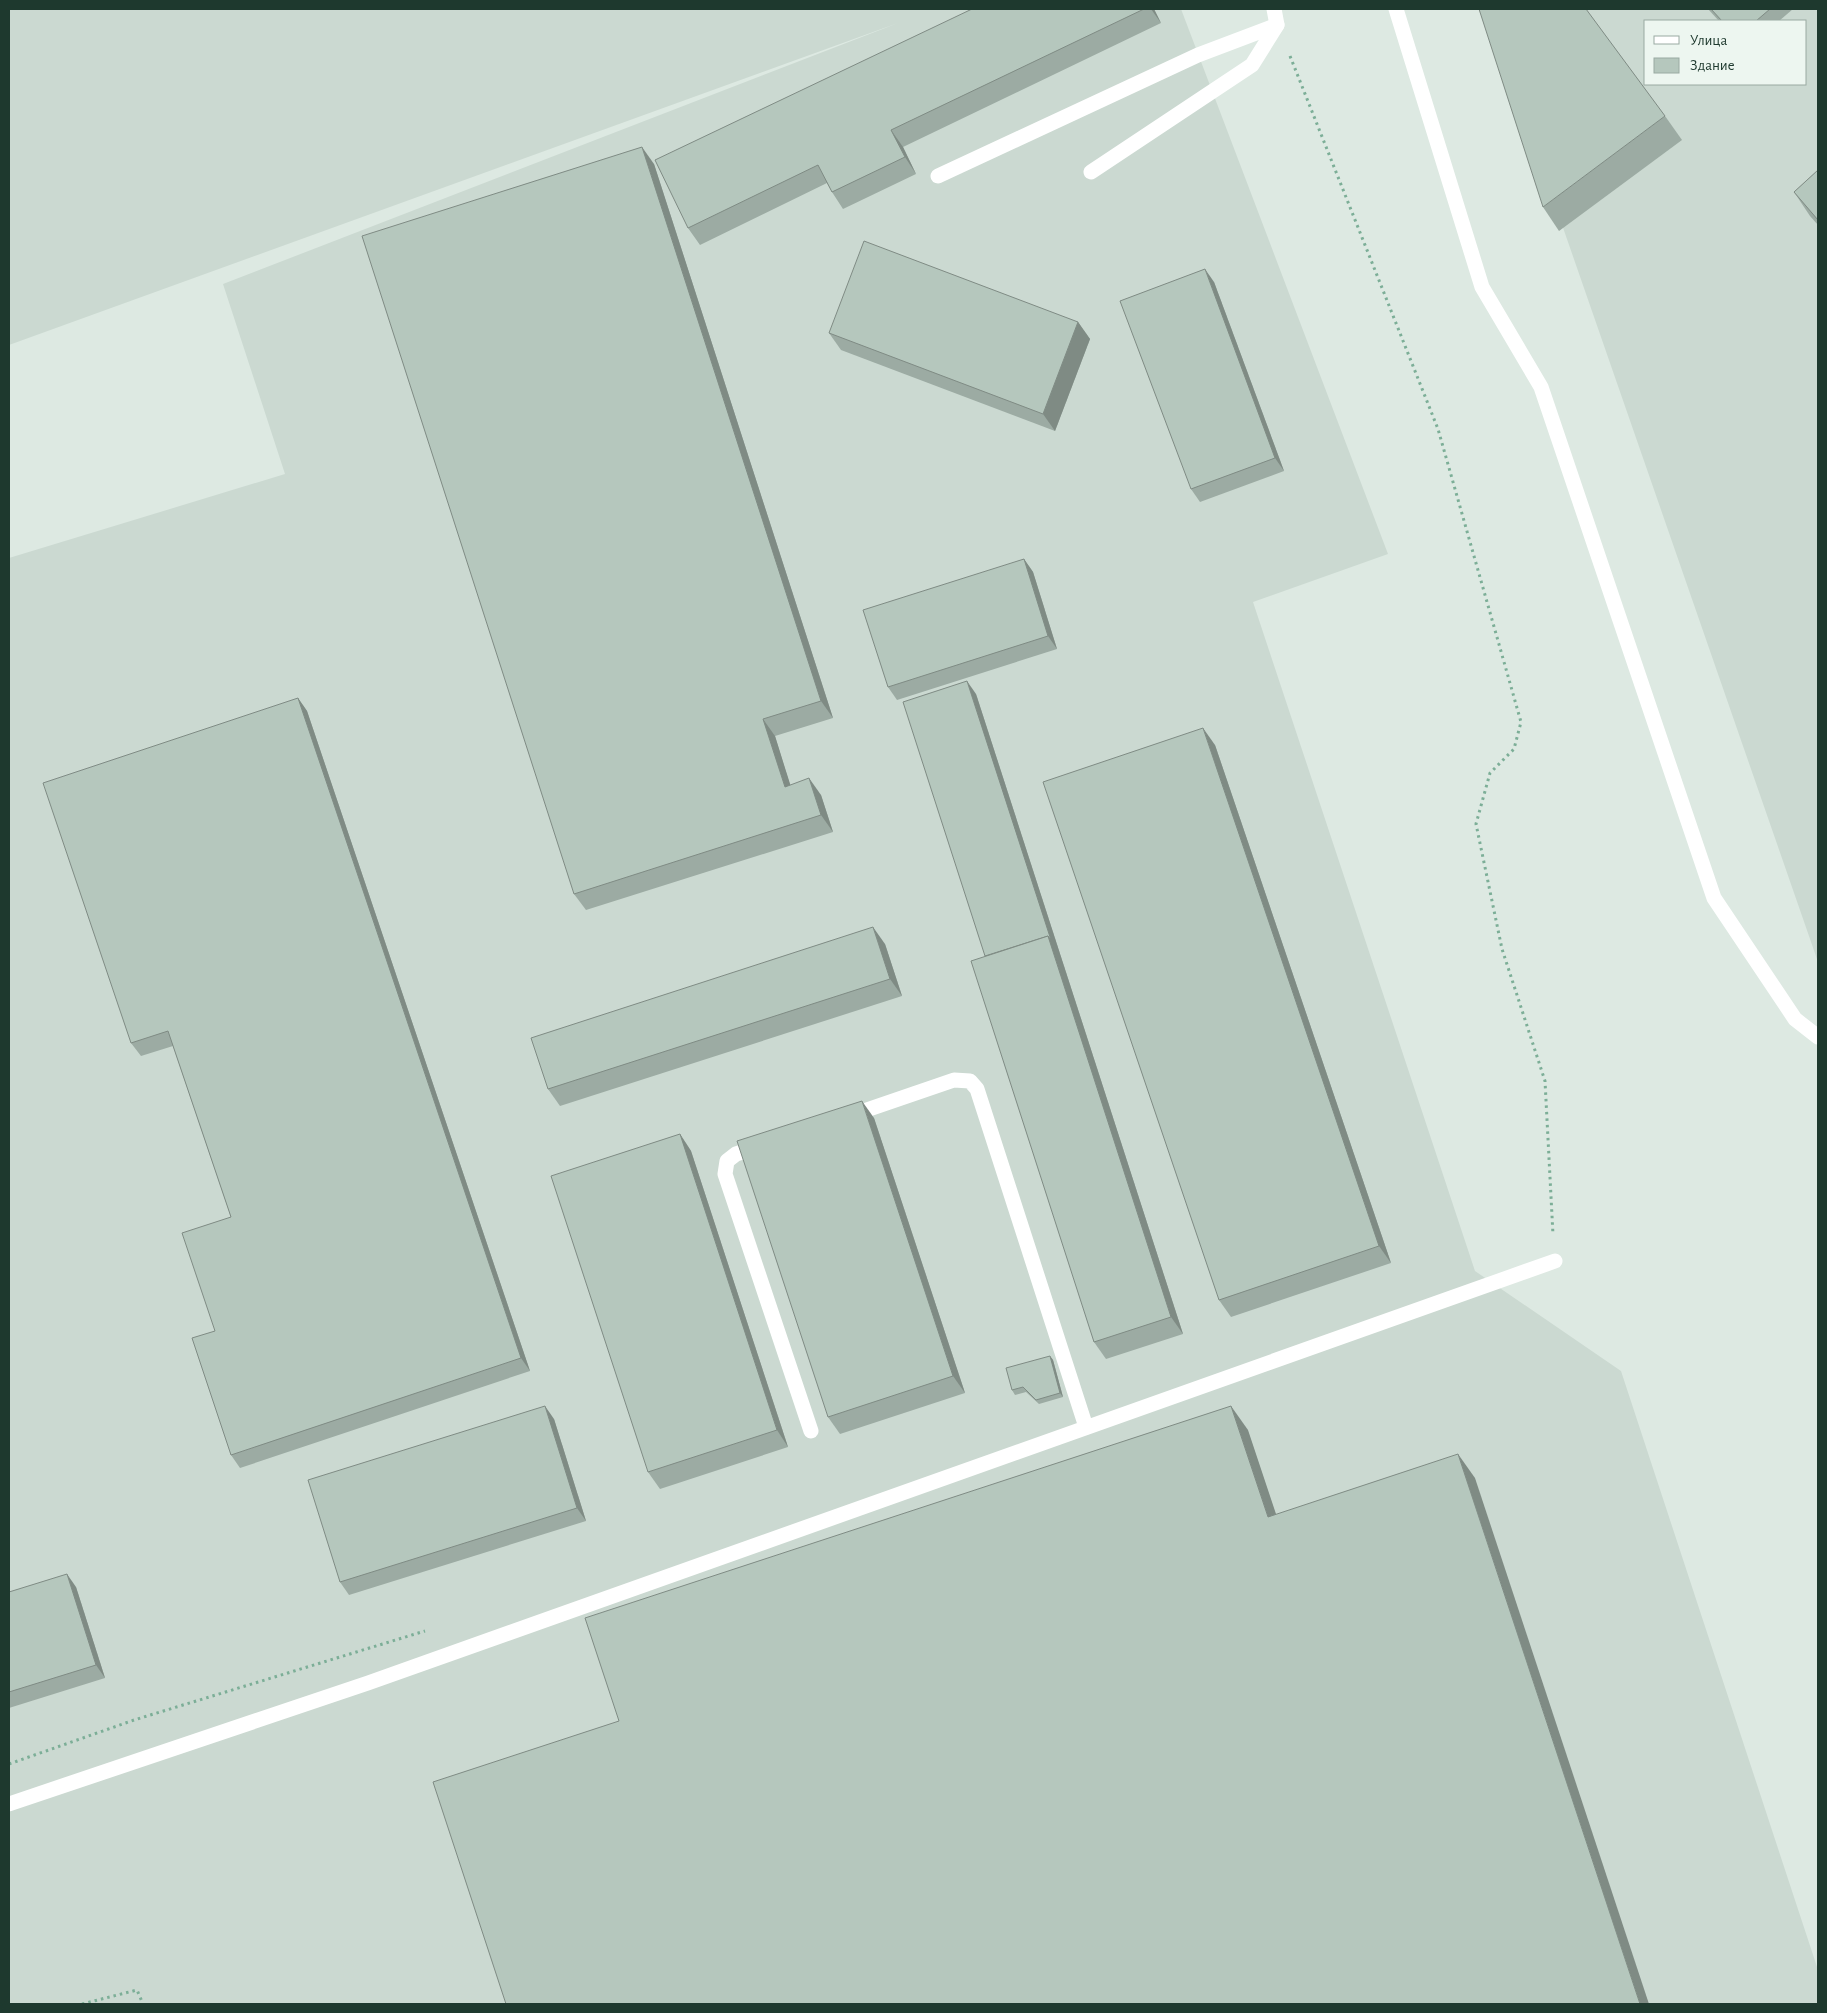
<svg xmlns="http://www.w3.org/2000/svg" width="1827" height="2013" viewBox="0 0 1827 2013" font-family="'Alegreya Sans',sans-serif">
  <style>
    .built { fill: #cbd9d1; fill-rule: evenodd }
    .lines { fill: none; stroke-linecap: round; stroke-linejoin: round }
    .path { stroke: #7cae97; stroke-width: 3; stroke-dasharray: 2.5 4; stroke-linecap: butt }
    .minor { stroke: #fff; stroke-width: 15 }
    .wall { fill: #9caba3 }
    .shaded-wall { fill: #7f8b84 }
    .building { fill: #b5c7bd; stroke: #7f8b84 }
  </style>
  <rect width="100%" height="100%" fill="#dde9e2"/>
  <g class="built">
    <path d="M9 9H1181L1388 554 1253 602 1475 1271 1621 1371 1818 1970V2004H9V558L285 474 223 284 898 23 9 345Z"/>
    <path d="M1487 9H1818V962L1493 26ZM1646 21H1806V84H1646Z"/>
  </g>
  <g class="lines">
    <g class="path">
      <path d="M1290 56 1438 429 1521 722 1514 749 1490 773 1476 824 1502 949 1545 1081 1553 1235"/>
      <path d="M9 1764 134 1720 425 1631"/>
      <path d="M82 2004 137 1990 143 2004"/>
    </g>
    <g class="minor">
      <path d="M1396 9 1482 287 1541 387 1714 898 1795 1019 1818 1037"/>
      <path d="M1091 172 1252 65 1277 25 1274 9"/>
      <path d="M938 176 1198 55 1277 25"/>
      <path d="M849 1116 954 1080 970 1081 977 1089 1086 1427"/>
      <path d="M761 1146 736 1154 727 1161 725 1174 811 1431"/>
      <path d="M9 1804 368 1683 1555 1261"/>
    </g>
  </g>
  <g class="wall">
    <path d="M972 9H1154L1161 23 903 147 916 174 843 209 832 192 827 183 700 245 688 228Z"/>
    <path d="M1708 9H1793L1779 21H1719Z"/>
    <path d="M1665 116 1682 140 1559 231 1543 207Z"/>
    <path d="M654 164 833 718 775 736 790 785 821 795 833 832 586 910 574 894Z"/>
    <path d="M1818 170V225L1810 216 1794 192Z"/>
    <path d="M1214 282 1284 471 1200 502 1191 489Z"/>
    <path d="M1078 322 1090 339 1055 431 841 350 829 333Z"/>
    <path d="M1024 559 1033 572 1057 649 897 700 888 687Z"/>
    <path d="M976 694 1183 1334 1106 1359 1094 1342 985 956Z"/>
    <path d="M298 698 307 711 530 1371 240 1468 231 1455 215 1331 231 1217 173 1046 141 1056 131 1043Z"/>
    <path d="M1215 745 1391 1263 1231 1317 1219 1300Z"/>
    <path d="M885 944 902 996 560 1106 548 1089Z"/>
    <path d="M874 1118 965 1393 840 1434 828 1417Z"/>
    <path d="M680 1134 691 1151 788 1447 660 1489 648 1472Z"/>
    <path d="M1050 1356 1053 1360 1063 1397 1039 1404 1026 1392 1015 1395 1012 1390Z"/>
    <path d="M554 1419 586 1521 349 1595 340 1582Z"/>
    <path d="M76 1587 105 1678 9 1708V1592Z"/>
  </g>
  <g class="shaded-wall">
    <path d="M1151 9H1154L1161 23Z"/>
    <path d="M891 130 903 147 916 174 905 157Z"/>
    <path d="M642 147 654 164 833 718 821 701Z"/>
    <path d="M1205 269 1214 282 1284 471 1275 458Z"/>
    <path d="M1078 322 1090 339 1055 431 1043 414Z"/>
    <path d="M1024 559 1033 572 1057 649 1048 636Z"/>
    <path d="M967 681 976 694 1183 1334 1171 1317 1048 936Z"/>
    <path d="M298 698 307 711 530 1371 521 1358Z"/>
    <path d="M763 719 775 736 796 803 785 787Z"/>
    <path d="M1203 728 1215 745 1391 1263 1379 1246Z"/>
    <path d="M809 778 821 795 833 832 821 815Z"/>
    <path d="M873 927 885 944 902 996 890 979Z"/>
    <path d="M862 1101 874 1118 965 1393 953 1376Z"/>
    <path d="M680 1134 691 1151 788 1447 777 1430Z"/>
    <path d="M1050 1356 1053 1360 1063 1397 1060 1393Z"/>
    <path d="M545 1406 554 1419 586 1521 577 1508Z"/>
    <path d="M1231 1406 1248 1430 1285 1541 1268 1517Z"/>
    <path d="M1458 1454 1475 1478 1649 2004H1640Z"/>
    <path d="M67 1574 76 1587 105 1678 96 1665Z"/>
  </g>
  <g class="building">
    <path d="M972 9H1144L891 130 905 157 832 192 818 165 688 228 655 160Z"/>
    <path d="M1479 9H1586L1665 116 1543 207Z"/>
    <path d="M1711 9H1770L1756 21H1722Z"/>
    <path d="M642 147 821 701 763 719 785 787 809 778 821 815 574 894 362 236Z"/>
    <path d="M1818 170V220L1794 192Z"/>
    <path d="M864 241 1078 322 1043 414 829 333Z"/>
    <path d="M1205 269 1275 458 1191 489 1120 301Z"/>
    <path d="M1024 559 1048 636 888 687 863 610Z"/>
    <path d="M967 681 1051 940 1048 936 985 956 903 702Z"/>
    <path d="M298 698 521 1358 231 1455 192 1338 215 1331 182 1233 231 1217 168 1031 131 1043 43 783Z"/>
    <path d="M1203 728 1379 1246 1219 1300 1043 782Z"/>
    <path d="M873 927 890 979 548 1089 531 1038Z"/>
    <path d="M1048 936 1171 1317 1094 1342 971 961Z"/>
    <path d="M862 1101 953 1376 828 1417 737 1141Z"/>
    <path d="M680 1134 777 1430 648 1472 551 1176Z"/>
    <path d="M1050 1356 1060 1393 1036 1400 1023 1387 1012 1390 1006 1368Z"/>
    <path d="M545 1406 577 1508 340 1582 308 1480Z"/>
    <path d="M1231 1406 1268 1517 1458 1454 1640 2004H506L433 1782 619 1721 585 1618Z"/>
    <path d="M67 1574 96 1665 9 1692V1592Z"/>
  </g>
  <rect width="1827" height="2013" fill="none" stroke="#1e392e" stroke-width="20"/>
  <rect x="1644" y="20" width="162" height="65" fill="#edf6f0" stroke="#9aaaa2"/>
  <rect x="1654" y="36" width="25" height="8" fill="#ffffff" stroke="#9aaaa2"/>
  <text x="1690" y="45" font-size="15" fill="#1e392e">Улица</text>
  <rect x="1654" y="58" width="25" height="15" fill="#b5c7bd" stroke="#9aaaa2"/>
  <text x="1690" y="70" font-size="15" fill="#1e392e">Здание</text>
</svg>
